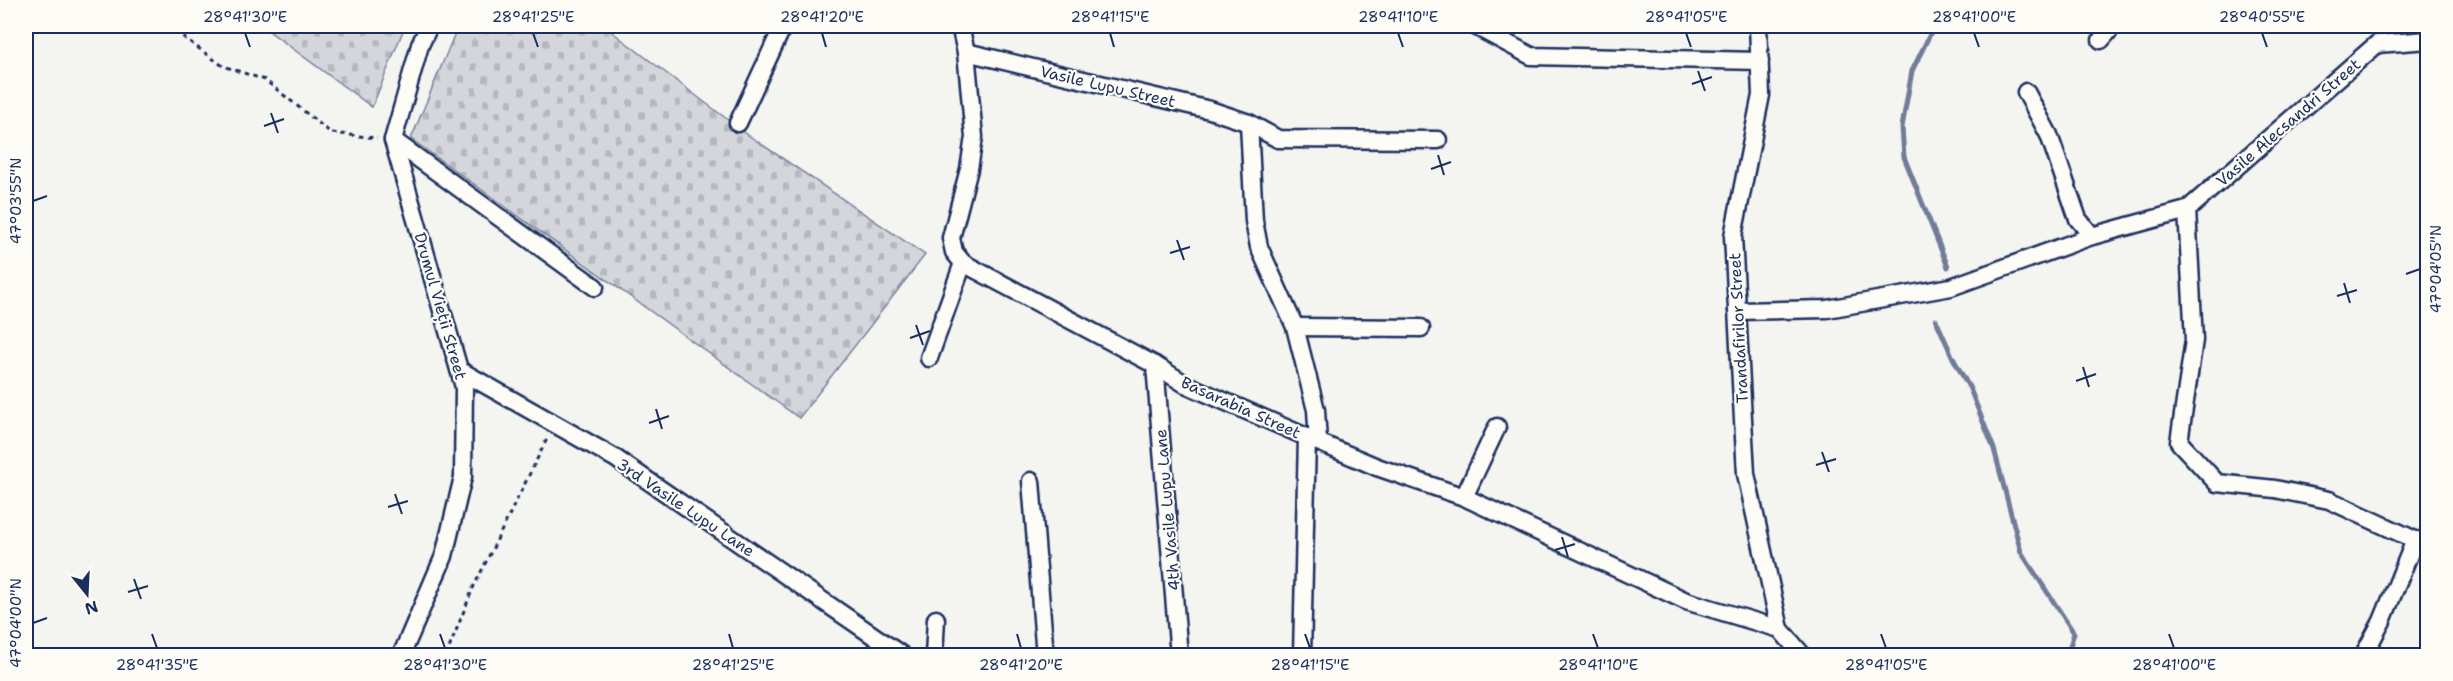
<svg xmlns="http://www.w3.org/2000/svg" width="2453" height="681" viewBox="0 0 2453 681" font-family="'Shantell Sans',sans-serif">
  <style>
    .cemetery { fill: url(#cemetery-stones); stroke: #78829c; stroke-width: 1.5 }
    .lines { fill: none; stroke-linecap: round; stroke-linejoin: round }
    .stream { stroke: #717c98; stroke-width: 5 }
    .street-casing { stroke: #1b2f5e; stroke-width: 21 }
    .path { stroke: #1b2f5e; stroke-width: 3; stroke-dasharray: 4.5 4.5; stroke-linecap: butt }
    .street { stroke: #fdfcf7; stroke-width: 16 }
    .ticks { fill: none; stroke: #1b2f5e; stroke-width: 2 }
    .labels { text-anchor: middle; stroke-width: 4.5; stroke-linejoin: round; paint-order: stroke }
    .street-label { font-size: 16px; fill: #1b2f5e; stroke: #fdfcf7 }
    .neatline { fill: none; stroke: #1b2f5e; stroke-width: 2 }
    .ticks-label { font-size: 15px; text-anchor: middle; fill: #1b2f5e }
  </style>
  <defs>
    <pattern id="cemetery-stones" width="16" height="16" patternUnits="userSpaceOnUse" patternTransform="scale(1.5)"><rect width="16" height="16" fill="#d4d6db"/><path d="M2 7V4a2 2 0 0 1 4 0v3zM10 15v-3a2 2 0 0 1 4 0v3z" fill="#b5b8be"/></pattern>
  </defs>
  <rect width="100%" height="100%" fill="#f4f4f1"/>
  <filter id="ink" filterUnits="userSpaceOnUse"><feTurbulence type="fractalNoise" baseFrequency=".0167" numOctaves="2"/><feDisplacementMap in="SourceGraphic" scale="12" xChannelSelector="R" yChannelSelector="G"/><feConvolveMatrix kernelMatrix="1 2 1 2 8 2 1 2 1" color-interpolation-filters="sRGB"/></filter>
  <g filter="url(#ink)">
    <g class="cemetery">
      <path d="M262 26H405L372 107Z"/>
      <path d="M458 26H604L748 135 925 255 799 418 411 139Z"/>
    </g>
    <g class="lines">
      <g class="stream">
        <path d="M1934 26 1912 71 1902 127 1904 157 1948 267"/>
        <path d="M1936 320 1953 358 1970 389 1994 449 2021 552 2074 633 2067 656"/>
      </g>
      <defs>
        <g id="street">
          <path d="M960 26 966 52 974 137 969 169 951 238 954 252 963 263 1155 365 1185 384 1318 442 1377 467 1464 497 1686 601 1780 629 1803 656"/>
          <path d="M1475 26 1531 56 1760 61"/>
          <path d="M1758 26 1761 95 1733 236 1746 474 1780 629"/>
          <path d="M2101 40 2113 26"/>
          <path d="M966 52 1210 110 1249 123 1278 139 1438 140"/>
          <path d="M2026 92 2049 135 2078 219 2092 236"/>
          <path d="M738 123 783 26"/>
          <path d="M1249 123 1254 221 1259 247 1295 327 1316 410 1318 442"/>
          <path d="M393 140 595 287"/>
          <path d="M2187 210 2194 340 2179 442 2217 483 2275 489 2329 500 2415 540 2428 541"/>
          <path d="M1737 311 1827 309 1951 287 2092 236 2187 210 2377 44 2428 40"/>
          <path d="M1295 327 1421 328"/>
          <path d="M929 358 963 263"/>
          <path d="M1155 365 1179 656"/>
          <path d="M461 371 615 458 903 656"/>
          <path d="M1031 481 1045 656"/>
          <path d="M1464 497 1497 427"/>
          <path d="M401 656 444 556 463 477 464 387 393 140 420 45 429 26"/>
          <path d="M934 656 936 619"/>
          <path d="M1302 656 1307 437"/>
          <path d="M2363 656 2382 621 2415 540"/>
        </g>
      </defs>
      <use href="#street" class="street-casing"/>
      <g class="path">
        <path d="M168 26 223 66 265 80 331 133 377 138"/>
        <path d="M446 656 473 588 547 439"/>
      </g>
      <use href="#street" class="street"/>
    </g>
  </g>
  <path class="ticks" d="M245 33 250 47M533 33 538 47M822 33 826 47M1110 33 1114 47M1398 33 1403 47M1686 33 1691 47M1974 33 1979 47M2262 33 2267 47M1698 71 1705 91M1692 84 1712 77M271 113 278 133M264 126 284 119M1438 155 1444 175M1431 169 1451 162M33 201 47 196M1177 240 1184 260M1170 253 1190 247M2406 274 2420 269M2344 283 2350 303M2337 296 2357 290M916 325 923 345M910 338 930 331M2083 367 2089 387M2076 381 2096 374M656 409 662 429M649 423 669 416M1822 452 1829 472M1816 465 1836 459M395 494 402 514M388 507 408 501M1562 537 1568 557M1555 550 1575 544M134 579 141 599M128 592 148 586M33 623 47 618M152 634 157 648M440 634 445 648M729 634 733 648M1017 634 1021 648M1305 634 1310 648M1593 634 1598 648M1881 634 1886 648M2169 634 2174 648"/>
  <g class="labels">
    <g class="street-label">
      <text transform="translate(1108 86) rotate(13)" y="6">Vasile Lupu Street</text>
      <text transform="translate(2288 122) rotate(-41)" y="6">Vasile Alecsandri Street</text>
      <text transform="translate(441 306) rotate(74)" y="6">Drumul Vieții Street</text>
      <text transform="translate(1738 328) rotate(-93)" y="6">Trandafirilor Street</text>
      <text transform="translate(1241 407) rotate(24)" y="6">Basarabia Street</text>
      <text transform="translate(686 507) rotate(34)" y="6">3rd Vasile Lupu Lane</text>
      <text transform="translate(1167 510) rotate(-95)" y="6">4th Vasile Lupu Lane</text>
    </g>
  </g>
  <rect width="2453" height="681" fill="none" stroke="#fdfcf7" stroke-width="66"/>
  <g transform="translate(87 594) rotate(162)" stroke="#fdfcf7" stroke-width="4.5" paint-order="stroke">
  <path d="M0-4.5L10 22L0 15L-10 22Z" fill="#1b2f5e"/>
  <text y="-9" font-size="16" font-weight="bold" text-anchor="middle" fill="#1b2f5e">N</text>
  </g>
  <rect x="33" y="33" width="2387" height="615" class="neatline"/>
  <g class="ticks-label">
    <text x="245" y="22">28°41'30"E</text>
    <text x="533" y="22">28°41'25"E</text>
    <text x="822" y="22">28°41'20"E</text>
    <text x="1110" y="22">28°41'15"E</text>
    <text x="1398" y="22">28°41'10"E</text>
    <text x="1686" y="22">28°41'05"E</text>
    <text x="1974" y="22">28°41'00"E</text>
    <text x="2262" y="22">28°40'55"E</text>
    <text transform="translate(16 201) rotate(-90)" y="5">47°03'55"N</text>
    <text transform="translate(2436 269) rotate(-90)" y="5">47°04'05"N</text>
    <text transform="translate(16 623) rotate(-90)" y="5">47°04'00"N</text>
    <text x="157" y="670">28°41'35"E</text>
    <text x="445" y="670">28°41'30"E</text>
    <text x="733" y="670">28°41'25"E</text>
    <text x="1021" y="670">28°41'20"E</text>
    <text x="1310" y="670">28°41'15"E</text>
    <text x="1598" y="670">28°41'10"E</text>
    <text x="1886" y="670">28°41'05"E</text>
    <text x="2174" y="670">28°41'00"E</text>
  </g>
</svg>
